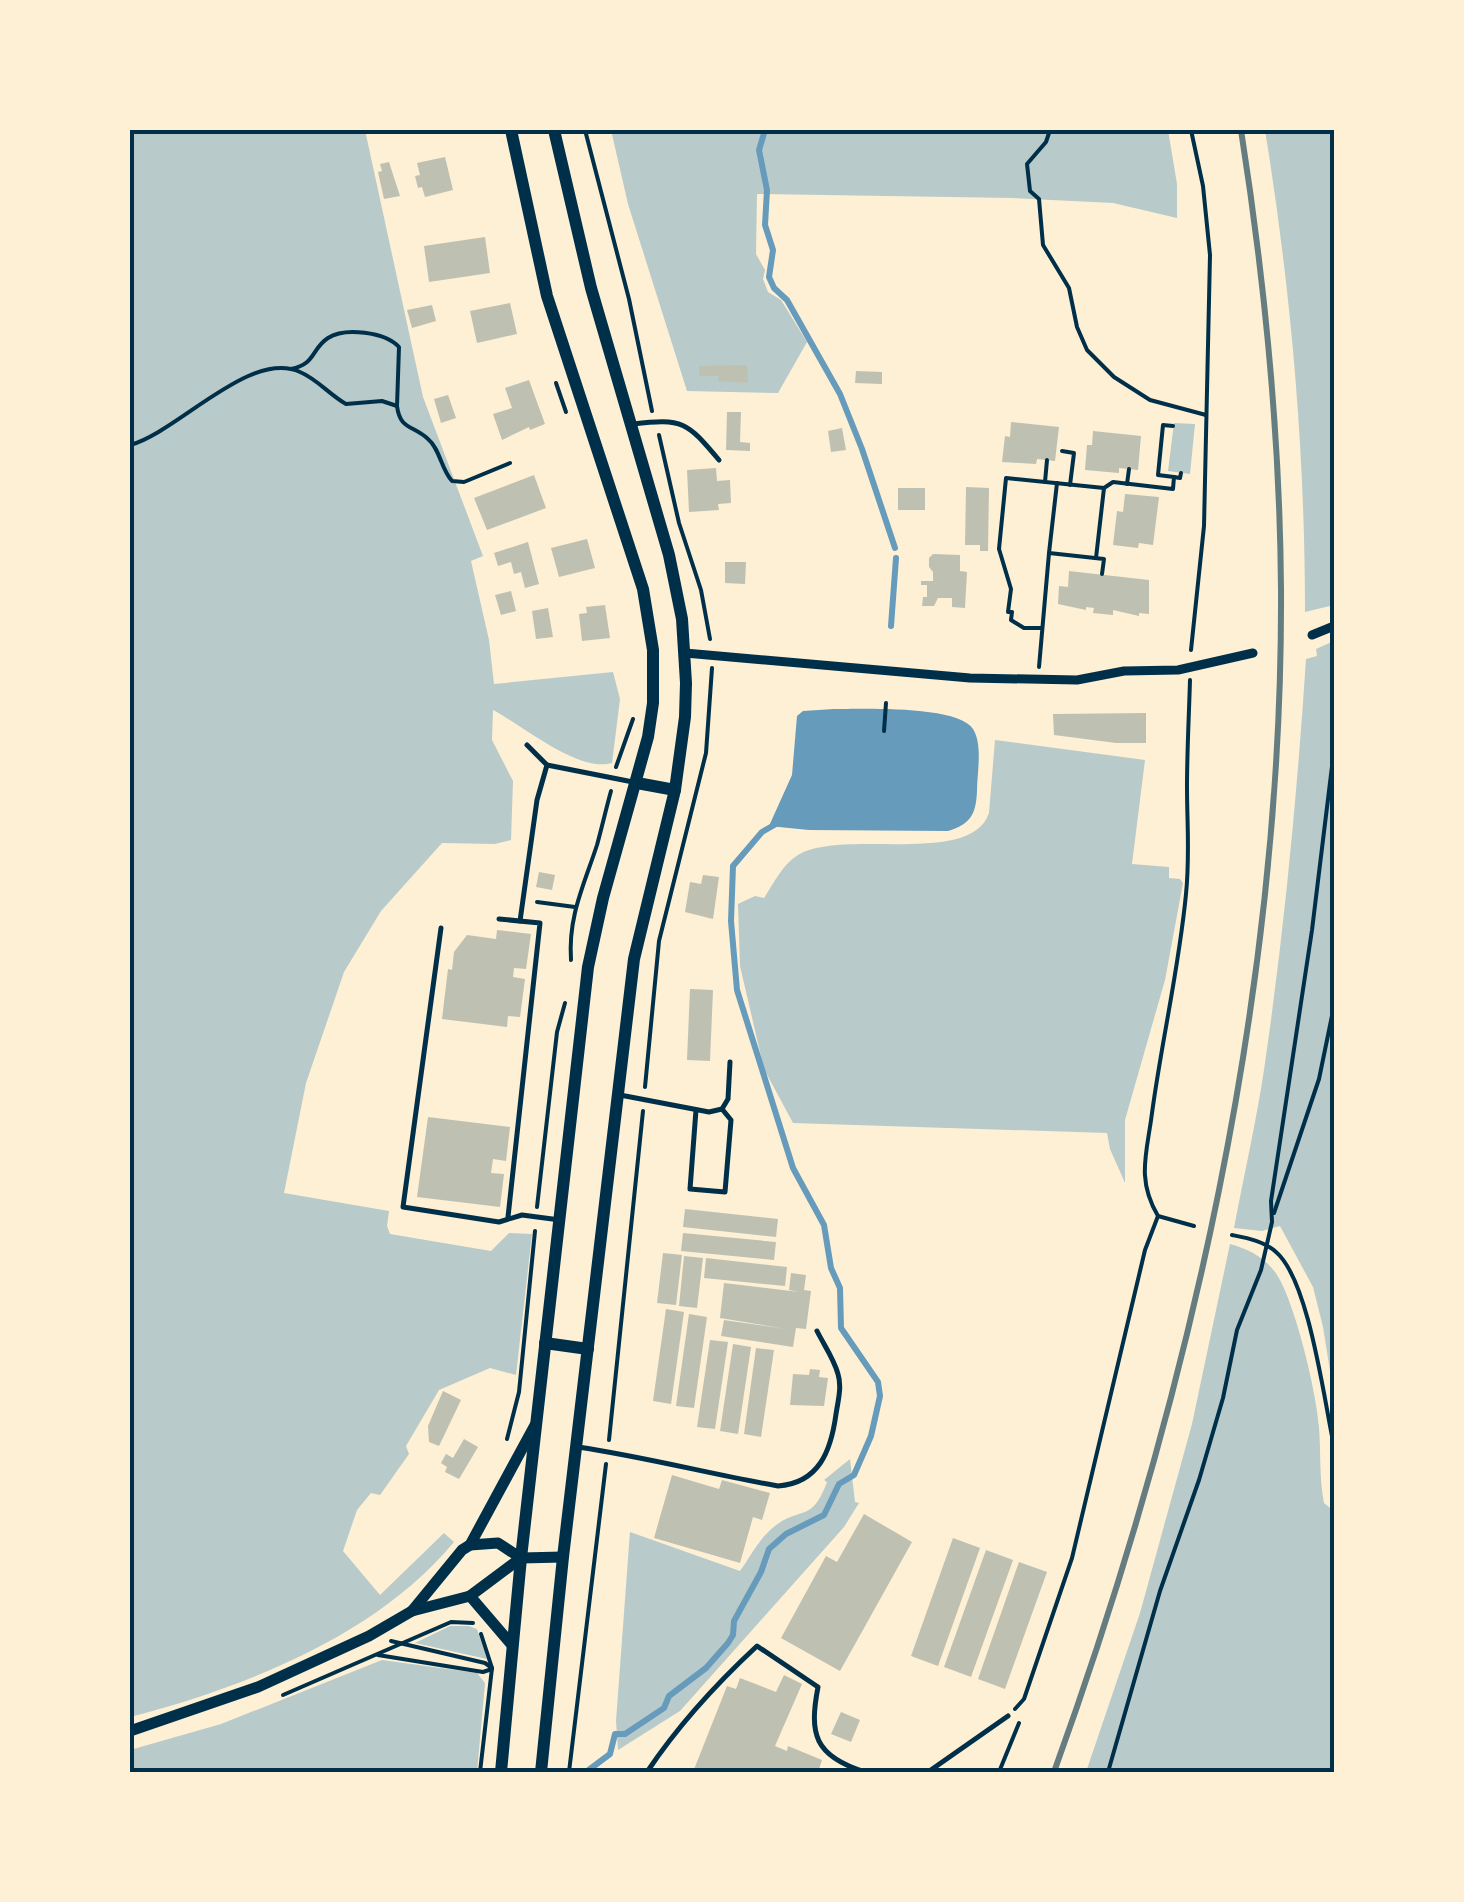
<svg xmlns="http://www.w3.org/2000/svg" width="1464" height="1902" viewBox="0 0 1464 1902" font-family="'Fira Sans',sans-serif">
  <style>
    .green { fill: #b9caca }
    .water { fill: #669bbc }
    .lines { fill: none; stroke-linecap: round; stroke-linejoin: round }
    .stream { stroke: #669bbc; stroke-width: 6 }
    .building { fill: #bec0b2 }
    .path { stroke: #003049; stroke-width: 4 }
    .service { stroke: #003049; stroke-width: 5 }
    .minor { stroke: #003049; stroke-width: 9 }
    .tertiary { stroke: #003049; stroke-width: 11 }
    .secondary { stroke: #003049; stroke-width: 12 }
    .rail { stroke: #657d81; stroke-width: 6 }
    .neatline { fill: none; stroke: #003049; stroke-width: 4 }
  </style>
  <rect width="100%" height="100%" fill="#fdf0d5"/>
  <g class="green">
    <path d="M130 130H365L423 397 483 556 471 561 489 640 494 684 613 672 620 699 612 763C578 773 522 725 493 710L492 740 513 781 511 840 495 844 442 843 381 911 344 972 306 1083 284 1193 389 1211 387 1226 390 1234 491 1251 509 1233 532 1234 516 1375 490 1368 439 1390 406 1446 409 1454 380 1495 371 1493 357 1510 343 1551 380 1595 444 1533 454 1542C376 1636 245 1687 130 1717Z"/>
    <path d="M611 130H1168L1177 184V218L1113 203 1013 198 757 194 756 254 765 270 763 279 768 292 781 300 807 342 778 393 687 391 628 204Z"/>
    <path d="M1265 130H1334V605L1305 612C1305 450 1291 290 1265 130Z"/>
    <path d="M1174 423 1195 424 1190 474 1168 471Z"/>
    <path d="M1334 641V1396L1323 1327 1313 1287 1280 1226 1262 1231 1234 1228C1244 1175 1256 1123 1264 1070 1284 933 1297 797 1306 659L1317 656 1316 649Z"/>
    <path d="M995 740 1145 760 1132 864 1169 867V878L1180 879 1183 883 1165 980 1125 1120V1183L1110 1149 1107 1133 793 1123 764 1069 740 966 738 904 755 896 764 898C774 883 782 865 798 855 843 828 971 867 989 813Z"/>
    <path d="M1230 1244C1248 1249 1264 1257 1275 1272 1294 1297 1317 1394 1319 1427 1321 1453 1319 1477 1324 1503L1334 1511V1772H1086L1140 1613 1192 1424Z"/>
    <path d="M850 1459 855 1502 859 1503 844 1527 680 1711 618 1750 616 1721 630 1532 740 1571C750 1557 760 1537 775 1526 801 1506 812 1523 827 1482L824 1480Z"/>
    <path d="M450 1626H469L477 1629 487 1659 415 1643Z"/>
    <path d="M382 1660 477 1673 485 1683 477 1772H130V1750L221 1724Z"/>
  </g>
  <path class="water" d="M834 709C861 709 958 705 973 729 983 745 977 773 977 791 976 814 971 824 948 831L809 830 769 826 792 775 797 716 803 711Z"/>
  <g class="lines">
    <g class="stream">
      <path d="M765 130 759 150 767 190 765 225 773 250 769 277 774 288 787 300 840 394 862 449 895 548"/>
      <path d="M891 626 896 558"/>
      <path d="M586 1772 610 1754 615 1734H625L664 1708 669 1696 706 1668 728 1643 733 1635 734 1621 761 1572 769 1549 786 1534 824 1515 839 1484 854 1475 871 1436 880 1396 878 1382 841 1328 840 1288 831 1268 824 1225 793 1168 737 990 731 921 733 866 762 832 776 824"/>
    </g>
  </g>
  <g class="building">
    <path d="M445 157 453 190 425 197 422 187 418 188 415 176 420 175 417 163Z"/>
    <path d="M389 162 400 196 384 199 378 172 382 171 380 164Z"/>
    <path d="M485 237 490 273 429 282 424 246Z"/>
    <path d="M510 303 517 334 477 343 470 311Z"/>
    <path d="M432 305 436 321 412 328 407 310Z"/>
    <path d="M747 365 748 383 718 381 719 376H699V366Z"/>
    <path d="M856 371 882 372V384L855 383Z"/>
    <path d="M529 380 545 424 530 430 529 427 502 440 493 414 512 408 505 388Z"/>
    <path d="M448 395 456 418 441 423 434 399Z"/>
    <path d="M727 412H741L740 442 750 443V451L726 450Z"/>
    <path d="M1011 422 1059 427 1055 461 1037 459 1036 464 1002 462 1005 436 1010 437Z"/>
    <path d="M842 428 846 450 831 452 828 431Z"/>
    <path d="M1093 431 1141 436 1138 470 1119 468V473L1085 470 1087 445H1092Z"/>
    <path d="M716 468 717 481 730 480 731 503 718 504 719 510 689 512 687 470Z"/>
    <path d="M534 475 546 508 487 530 474 498Z"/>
    <path d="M966 487 989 488 988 551H980V545H965Z"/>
    <rect x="898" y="488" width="27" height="22"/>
    <path d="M1125 494 1159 497 1153 545 1139 543 1138 548 1113 545 1117 511 1123 512Z"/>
    <path d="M587 539 595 568 559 577 551 548Z"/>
    <path d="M528 542 539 584 525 588 521 572 514 574 511 562 498 566 494 553Z"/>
    <path d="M933 554 960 555V571L967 572 965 608 952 607V598H938L934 606H922L923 597H927V585H921V581H933V572L929 567V558Z"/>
    <path d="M725 562H746L745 584 725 583Z"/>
    <path d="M1069 571 1149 580V614L1139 613V616L1113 610V615L1093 613 1094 608 1086 607V610L1058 604 1059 586 1068 587Z"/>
    <path d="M511 591 516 611 501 615 495 595Z"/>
    <path d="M605 605 610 638 582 641 579 614 587 613 586 607Z"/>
    <path d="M548 608 553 637 536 639 532 611Z"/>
    <path d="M1146 713V743H1116L1054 735 1053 714Z"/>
    <path d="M539 872 555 875 552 890 536 887Z"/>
    <path d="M703 875 719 877 713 919 685 912 690 882 701 884Z"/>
    <path d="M497 930 531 934 526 969 514 968 513 977 525 979 520 1017 508 1016 507 1027 442 1019 448 969 452 970 454 952 467 935 496 939Z"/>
    <path d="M690 989 713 990 710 1061 687 1060Z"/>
    <path d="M428 1117 510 1127 506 1161 493 1159 491 1173 504 1174 500 1207 417 1197Z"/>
    <path d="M685 1209 778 1219 776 1237 683 1227Z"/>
    <path d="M683 1233 776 1242 774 1260 681 1251Z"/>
    <path d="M663 1253 682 1255 676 1305 657 1303Z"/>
    <path d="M684 1256 703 1258 697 1308 679 1306Z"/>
    <path d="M706 1258 787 1267 785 1286 704 1278Z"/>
    <path d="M791 1273 806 1275 804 1290 811 1291 806 1329 796 1328 793 1347 721 1336 724 1320 786 1329 720 1318 724 1283 799 1292 789 1290Z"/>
    <path d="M666 1309 684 1312 671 1404 653 1401Z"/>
    <path d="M689 1314 707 1317 694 1408 676 1406Z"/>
    <path d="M710 1340 728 1342 715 1429 697 1427Z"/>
    <path d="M733 1344 751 1347 738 1434 720 1431Z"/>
    <path d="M756 1348 774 1350 761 1437 744 1434Z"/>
    <path d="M810 1369 820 1370 819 1377 828 1378 824 1406 790 1405 793 1374 809 1375Z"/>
    <path d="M443 1391 461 1400 439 1446 429 1442 428 1426Z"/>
    <path d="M464 1439 478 1447 459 1479 445 1472 447 1467 441 1463 446 1454 453 1458Z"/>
    <path d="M672 1475 719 1489 722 1480 770 1493 762 1520 753 1517 740 1563 654 1538Z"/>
    <path d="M864 1514 912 1542 840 1671 781 1638 826 1556 837 1562Z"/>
    <path d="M953 1538 980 1548 938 1666 911 1656Z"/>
    <path d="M986 1550 1013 1560 971 1677 944 1667Z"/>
    <path d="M1019 1562 1047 1572 1005 1689 978 1679Z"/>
    <path d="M784 1675 802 1684 775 1746 787 1751 788 1746 822 1760 818 1772H693L727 1686 736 1689 740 1678 776 1692Z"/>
    <path d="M841 1712 860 1720 851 1742 831 1734Z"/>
  </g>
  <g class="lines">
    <g class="path">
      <path d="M585 130 629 299 652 411"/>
      <path d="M1050 130 1046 142 1027 164 1030 191 1039 199 1043 245 1069 288 1077 327 1087 350 1114 377 1150 400 1206 415"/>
      <path d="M291 369C316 364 311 349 328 338 345 327 385 332 399 347L397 406"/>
      <path d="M556 383 566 412"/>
      <path d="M659 435 679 523 701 590 710 639"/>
      <path d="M130 445C178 432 250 349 300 372 317 379 330 395 346 404L382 401 397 406C400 430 413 425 428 439 440 449 441 469 452 481L464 482 510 463"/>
      <path d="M1062 451 1074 453 1070 485"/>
      <path d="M1174 477 1180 478 1181 473"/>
      <path d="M1045 482 1047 460"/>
      <path d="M1127 484 1129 469"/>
      <path d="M1049 553 1057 483"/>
      <path d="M1096 558 1104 488"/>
      <path d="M1042 628H1024L1011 620 1012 612H1008L1011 589 999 549 1006 478 1104 488 1113 482 1173 489 1174 477 1158 475 1163 425 1173 426"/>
      <path d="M1191 650 1204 526 1210 255 1203 186 1191 130"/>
      <path d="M1039 667 1049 553 1104 559 1102 574"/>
      <path d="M1190 680C1189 715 1187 751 1187 787 1187 824 1190 855 1186 894 1179 968 1162 1039 1152 1113 1147 1153 1136 1179 1158 1216L1194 1226"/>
      <path d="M884 731 886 703"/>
      <path d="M616 767 633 719"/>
      <path d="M537 902 575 907"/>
      <path d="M571 960C568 916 584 885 597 845 602 827 606 809 611 791"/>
      <path d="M645 1087 659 941 706 753 712 668"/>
      <path d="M537 1207 557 1032 565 1003"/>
      <path d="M1274 1213 1319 1079 1334 1006"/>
      <path d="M1232 1235C1247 1238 1264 1241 1276 1252 1309 1280 1324 1400 1334 1446"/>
      <path d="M507 1439 519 1392 535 1231"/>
      <path d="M609 1440 643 1111"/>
      <path d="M391 1641 485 1663 492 1668"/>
      <path d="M378 1655 483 1672 492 1669"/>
      <path d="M283 1695 451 1622 473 1623"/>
      <path d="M1015 1709 1024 1699 1072 1558 1145 1250 1158 1216"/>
      <path d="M480 1772 492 1668 481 1634"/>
      <path d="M569 1772 606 1464"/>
      <path d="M999 1772 1019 1723"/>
      <path d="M1108 1772 1160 1591 1199 1480 1223 1398 1237 1330 1261 1270 1272 1222 1271 1201 1312 930 1334 750"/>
    </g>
    <g class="service">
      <path d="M633 424C683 418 687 422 719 460"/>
      <path d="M547 765 633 782"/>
      <path d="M499 919 540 923 508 1217"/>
      <path d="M520 921 537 800 547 765 527 745"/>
      <path d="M441 928 403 1207 499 1222 522 1215 560 1220"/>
      <path d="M620 1095 709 1112 722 1109 728 1099 730 1062"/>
      <path d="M696 1110 690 1189 725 1192 731 1120 722 1109"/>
      <path d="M578 1447C645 1457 710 1474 778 1486 819 1483 831 1451 836 1414 838 1401 842 1387 838 1374 834 1359 824 1345 817 1331"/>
      <path d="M647 1772C679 1724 715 1685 757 1646L818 1687C809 1734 814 1756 865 1772"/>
      <path d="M928 1772 1008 1716"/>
    </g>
    <g class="minor">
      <path d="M1312 635 1334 626"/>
      <path d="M685 653 970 678 1077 680 1124 671 1178 670 1253 653"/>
    </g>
    <g class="tertiary">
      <path d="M470 1545 498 1543 521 1558 563 1557"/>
      <path d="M470 1596 511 1644"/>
      <path d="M412 1611 462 1550 470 1545 535 1425"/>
      <path d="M130 1731 258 1687 369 1636 412 1611 470 1596 521 1558"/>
    </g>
    <g class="secondary">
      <path d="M637 783 675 790"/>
      <path d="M545 1343 588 1349"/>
      <path d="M501 1772 521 1558 588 967 603 898 648 737 653 703V650L643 589 547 296 511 130"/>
      <path d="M541 1772 563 1557 634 959 675 790 685 717 686 683 682 619 669 555 591 288 554 130"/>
    </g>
    <path class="rail" d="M1054 1772C1189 1399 1283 989 1281 590 1280 435 1265 283 1241 130"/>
  </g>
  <rect width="1464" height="1902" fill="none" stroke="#fdf0d5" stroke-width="265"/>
  <rect x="132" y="132" width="1200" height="1638" class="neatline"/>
</svg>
